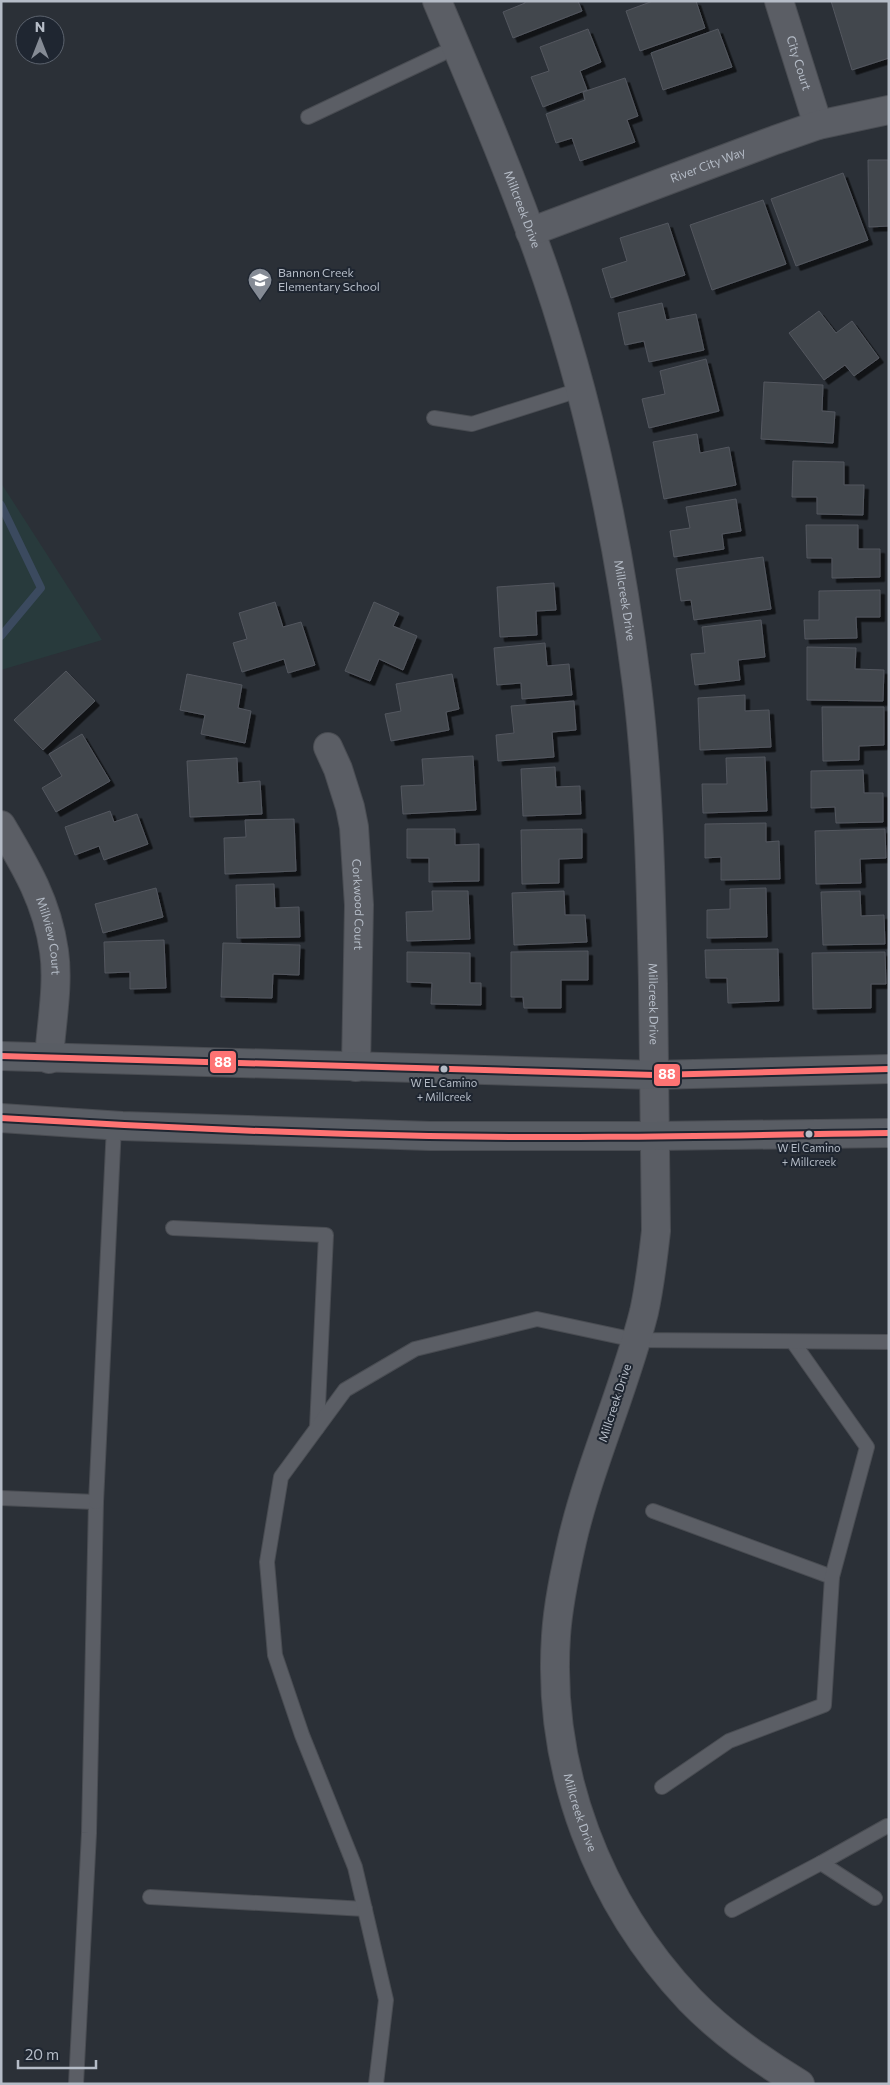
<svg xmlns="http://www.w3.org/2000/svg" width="890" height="2085" viewBox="0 0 890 2085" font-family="Commissioner,sans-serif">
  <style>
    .green { fill: #283a3c }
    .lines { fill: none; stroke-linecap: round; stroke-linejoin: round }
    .stream { stroke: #3b4a5f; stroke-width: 8 }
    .building { fill: #43474d; stroke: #53575f; filter: url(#shadow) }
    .service-casing { stroke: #494c52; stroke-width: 16 }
    .minor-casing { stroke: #494c52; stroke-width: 30 }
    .secondary-casing { stroke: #494c52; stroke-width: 30 }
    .service { stroke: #5b5e65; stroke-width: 14 }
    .minor { stroke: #5b5e65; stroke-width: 28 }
    .secondary { stroke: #595d64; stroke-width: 28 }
    .bus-1-casing { stroke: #1f2631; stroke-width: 10 }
    .bus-1 { stroke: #fe7373; stroke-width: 6 }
    .bus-dot { fill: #b5bcc7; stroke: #1f2631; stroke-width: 2 }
    .labels { text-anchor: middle; stroke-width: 4; stroke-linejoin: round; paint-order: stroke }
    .bus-label { font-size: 11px; fill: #b5bcc7; stroke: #1f2631 }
    .street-label { font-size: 12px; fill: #b5bcc7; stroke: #1f2631 }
    .poi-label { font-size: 12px; fill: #b5bcc7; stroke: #1f2631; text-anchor: start }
    .line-badge { stroke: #1f2631; stroke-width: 2 }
    .badge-label { font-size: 14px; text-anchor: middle; font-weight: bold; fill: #fff }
  </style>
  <defs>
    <filter id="shadow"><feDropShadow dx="4.5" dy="4.5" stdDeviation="0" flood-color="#0009"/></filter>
  </defs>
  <rect width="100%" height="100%" fill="#2b3037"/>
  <path class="green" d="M1 483 102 640 1 670Z"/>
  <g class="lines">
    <path class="stream" d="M1 505 41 588 1 636"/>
  </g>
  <g class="building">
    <path d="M525 1H578L582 11 513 38 503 12 525 3Z"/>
    <path d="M653 1H696L705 28 640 51 626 11Z"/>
    <path d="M831 1H889V58L852 70Z"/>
    <path d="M588 29 601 62 580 71 587 90 543 107 531 77 549 71 540 47Z"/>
    <path d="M718 29 732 67 663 90 651 53Z"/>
    <path d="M625 78 638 116 627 120 635 142 580 161 572 138 556 143 546 114 585 100 583 92Z"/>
    <path d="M868 160H889V226L869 227Z"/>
    <path d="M843 173 868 240 796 266 771 199Z"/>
    <path d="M763 200 786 264 712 290 690 225Z"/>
    <path d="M668 223 685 275 611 298 602 269 627 261 620 238Z"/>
    <path d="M662 303 666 320 696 314 704 350 649 362 644 341 625 345 618 313Z"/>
    <path d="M819 311 836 333 852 321 879 358 854 376 845 365 824 380 789 333Z"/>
    <path d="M706 359 719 411 649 428 642 399 665 394 660 371Z"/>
    <path d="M764 382 823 385 822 411 835 412 833 443 761 439Z"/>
    <path d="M697 434 700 453 729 447 736 485 664 499 653 442Z"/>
    <path d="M793 461 844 462V485H864L863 515 817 514V497H792Z"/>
    <path d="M736 499 741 531 722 534 724 549 674 557 670 531 690 528 686 507Z"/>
    <path d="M806 525H858V549H880V577L832 578V558H807Z"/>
    <path d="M763 557 771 609 694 620 691 600 681 601 676 569Z"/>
    <path d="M554 583 556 610 536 611 537 635 500 637 497 587Z"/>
    <path d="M880 590V617H856L857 638 805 639 804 620H819V591Z"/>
    <path d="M275 602 283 627 301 622 315 665 288 673 284 659 242 672 233 643 247 639 239 613Z"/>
    <path d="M374 602 399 613 393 626 417 636 403 670 379 659 370 681 345 671Z"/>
    <path d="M761 620 765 657 738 660 740 680 695 685 691 654 705 653 702 627Z"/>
    <path d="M545 643 547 666 569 664 572 695 522 699 521 683 497 685 494 648Z"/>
    <path d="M807 647 856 648 855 669 884 670 883 701 807 700Z"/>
    <path d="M66 671 95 701 43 750 14 720Z"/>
    <path d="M187 674 242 685 238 708 251 711 245 743 201 734 205 715 180 710Z"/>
    <path d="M452 674 459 709 446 712 449 730 391 741 385 714 401 711 396 684Z"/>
    <path d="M745 695V711L769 710 771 747 700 750 698 698Z"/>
    <path d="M574 701 576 730 552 732 554 757 498 761 496 735 514 733 511 706Z"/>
    <path d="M822 707H884V745L859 746V760L823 761Z"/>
    <path d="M82 734 110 781 56 812 42 788 62 776 49 754Z"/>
    <path d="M473 756 476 810 403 814 401 786 424 785 422 759Z"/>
    <path d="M765 757 767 811 703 813 702 784H727L726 758Z"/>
    <path d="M237 758 238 783 260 781 262 814 190 817 187 761Z"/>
    <path d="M555 767 556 787 580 786 581 814 523 816 521 769Z"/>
    <path d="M863 770 864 793H883V822L836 823 835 807 811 808V771Z"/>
    <path d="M110 811 114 822 137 814 148 844 104 860 99 846 75 855 65 827Z"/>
    <path d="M294 819 296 871 225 874 224 838 246 837 245 820Z"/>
    <path d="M766 823V842L779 841 780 879 721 880V857L705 858V824Z"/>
    <path d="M407 829H455V845L479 844V881L429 882V858H407Z"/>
    <path d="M582 829V858L559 859V883L522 884 521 830Z"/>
    <path d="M885 829 886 858 860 859 861 883 816 884 815 831Z"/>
    <path d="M274 884 275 908 299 907 300 937 237 938 236 885Z"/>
    <path d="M156 888 163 917 103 933 95 904Z"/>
    <path d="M766 888 767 937 707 938V910L730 909V889Z"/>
    <path d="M432 891H468L470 939 407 941 406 912 433 911Z"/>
    <path d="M564 891 565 915H585L587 942 514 945 512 893Z"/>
    <path d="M860 891 861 916 884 915 885 944 823 945 821 892Z"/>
    <path d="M164 940 166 988 130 989V972L105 973 104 942Z"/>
    <path d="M223 943 300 945 299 975 273 974 272 998 221 997Z"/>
    <path d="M778 949 779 1001 728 1003 727 978H706L705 950Z"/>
    <path d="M588 951V980H561V1008H524L523 997H511V952Z"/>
    <path d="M407 952 470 953V983H481V1005L431 1004 432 983 407 982Z"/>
    <path d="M885 952 886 984H871V1008L813 1009 812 953Z"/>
  </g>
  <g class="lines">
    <defs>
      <g id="service">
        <path d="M308 117 456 47"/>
        <path d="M434 418 472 424 579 390"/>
        <path d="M173 1228 326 1235 317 1428"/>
        <path d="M1 1498 96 1502 89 1833 76 2084"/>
        <path d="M96 1502 114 1126"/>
        <path d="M653 1511 832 1577"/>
        <path d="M662 1787 729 1741 824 1705 832 1577 867 1447 793 1342"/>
        <path d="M821 1863 887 1826"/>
        <path d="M150 1897 365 1909"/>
        <path d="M732 1910 821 1863 875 1898"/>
        <path d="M376 2084 386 2000 355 1867 302 1735 275 1655 267 1562 281 1477 345 1390 415 1349 537 1319 635 1340 889 1342"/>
      </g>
      <g id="minor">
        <path id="s1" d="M437 1C476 93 515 184 547 278 591 408 620 550 637 686 649 785 651 884 653 984 654 1066 655 1148 656 1231 653 1258 650 1285 644 1312 625 1388 590 1464 572 1541 565 1572 558 1604 556 1636 547 1770 598 1903 690 2000 722 2033 760 2060 800 2084"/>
        <path id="s2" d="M779 1 818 125"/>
        <path id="s3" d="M530 232 775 140 818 125 889 110"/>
        <path id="s4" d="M328 747 338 769 350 807 354 827 359 905 356 1067"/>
        <path id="s5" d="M1 825C26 867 47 902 54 951 59 985 51 1025 49 1059"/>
      </g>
      <g id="secondary">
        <path d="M1 1056 654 1075 889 1069"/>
        <path d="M1 1118 122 1126 430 1136H655L889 1133"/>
      </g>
    </defs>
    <use href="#service" class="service-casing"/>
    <use href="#minor" class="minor-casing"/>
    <use href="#secondary" class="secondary-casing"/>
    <use href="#service" class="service"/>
    <use href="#minor" class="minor"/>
    <use href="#secondary" class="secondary"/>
    <defs>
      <g id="bus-1">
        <path d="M1 1056 654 1075 889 1069"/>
        <path d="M1 1118C144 1127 286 1133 429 1136 582 1139 736 1135 889 1133"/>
      </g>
    </defs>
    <use href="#bus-1" class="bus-1-casing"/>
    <use href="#bus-1" class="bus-1"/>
  </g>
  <defs>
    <symbol id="school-pin" viewBox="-11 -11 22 30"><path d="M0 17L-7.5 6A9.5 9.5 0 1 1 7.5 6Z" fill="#858b95" stroke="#1f2631"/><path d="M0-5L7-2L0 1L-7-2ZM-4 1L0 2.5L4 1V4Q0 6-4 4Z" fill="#fff"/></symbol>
  </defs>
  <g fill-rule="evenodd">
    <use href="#school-pin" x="246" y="266" width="28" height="38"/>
  </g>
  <g class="bus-dot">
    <circle cx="444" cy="1069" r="4.5"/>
    <circle cx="809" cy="1134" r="4.5"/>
  </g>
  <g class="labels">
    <g class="bus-label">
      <text x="444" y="1087">W EL Camino<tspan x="444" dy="14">+ Millcreek</tspan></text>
      <text x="809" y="1152">W El Camino<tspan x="809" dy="14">+ Millcreek</tspan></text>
    </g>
    <g class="street-label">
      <text dy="4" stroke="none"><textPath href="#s2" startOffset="65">City Court</textPath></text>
      <text dy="4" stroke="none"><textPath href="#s3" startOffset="190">River City Way</textPath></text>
      <text dy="4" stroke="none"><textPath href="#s1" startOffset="225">Millcreek Drive</textPath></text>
      <text dy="4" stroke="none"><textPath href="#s1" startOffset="630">Millcreek Drive</textPath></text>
      <text dy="4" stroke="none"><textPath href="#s4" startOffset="162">Corkwood Court</textPath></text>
      <text dy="4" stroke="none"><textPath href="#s5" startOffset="122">Millview Court</textPath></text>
      <text dy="4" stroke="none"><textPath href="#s1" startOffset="1035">Millcreek Drive</textPath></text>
      <text transform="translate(615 1403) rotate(-72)" y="4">Millcreek Drive</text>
      <text dy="4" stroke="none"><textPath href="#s1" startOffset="1860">Millcreek Drive</textPath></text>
    </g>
    <g class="poi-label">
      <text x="278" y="277">Bannon Creek<tspan x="278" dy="14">Elementary School</tspan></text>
    </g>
  </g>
  <g class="line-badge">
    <rect x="209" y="1050" width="28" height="24" rx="5" fill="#fe7373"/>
    <rect x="653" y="1063" width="28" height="24" rx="5" fill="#fe7373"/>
  </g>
  <g class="badge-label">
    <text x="223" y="1067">88</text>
    <text x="667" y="1079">88</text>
  </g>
  <rect width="890" height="2085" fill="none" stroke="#b5bcc7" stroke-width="5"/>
  <g transform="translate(40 40)"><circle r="24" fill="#1f2631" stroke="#5b626d"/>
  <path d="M0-4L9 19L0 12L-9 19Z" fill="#858b95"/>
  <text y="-8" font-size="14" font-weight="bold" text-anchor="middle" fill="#b5bcc7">N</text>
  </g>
  <path d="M18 2060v8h78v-8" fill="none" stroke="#b5bcc7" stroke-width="2.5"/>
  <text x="25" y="2060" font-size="15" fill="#b5bcc7" stroke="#1f2631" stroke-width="4" paint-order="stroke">20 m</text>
</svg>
